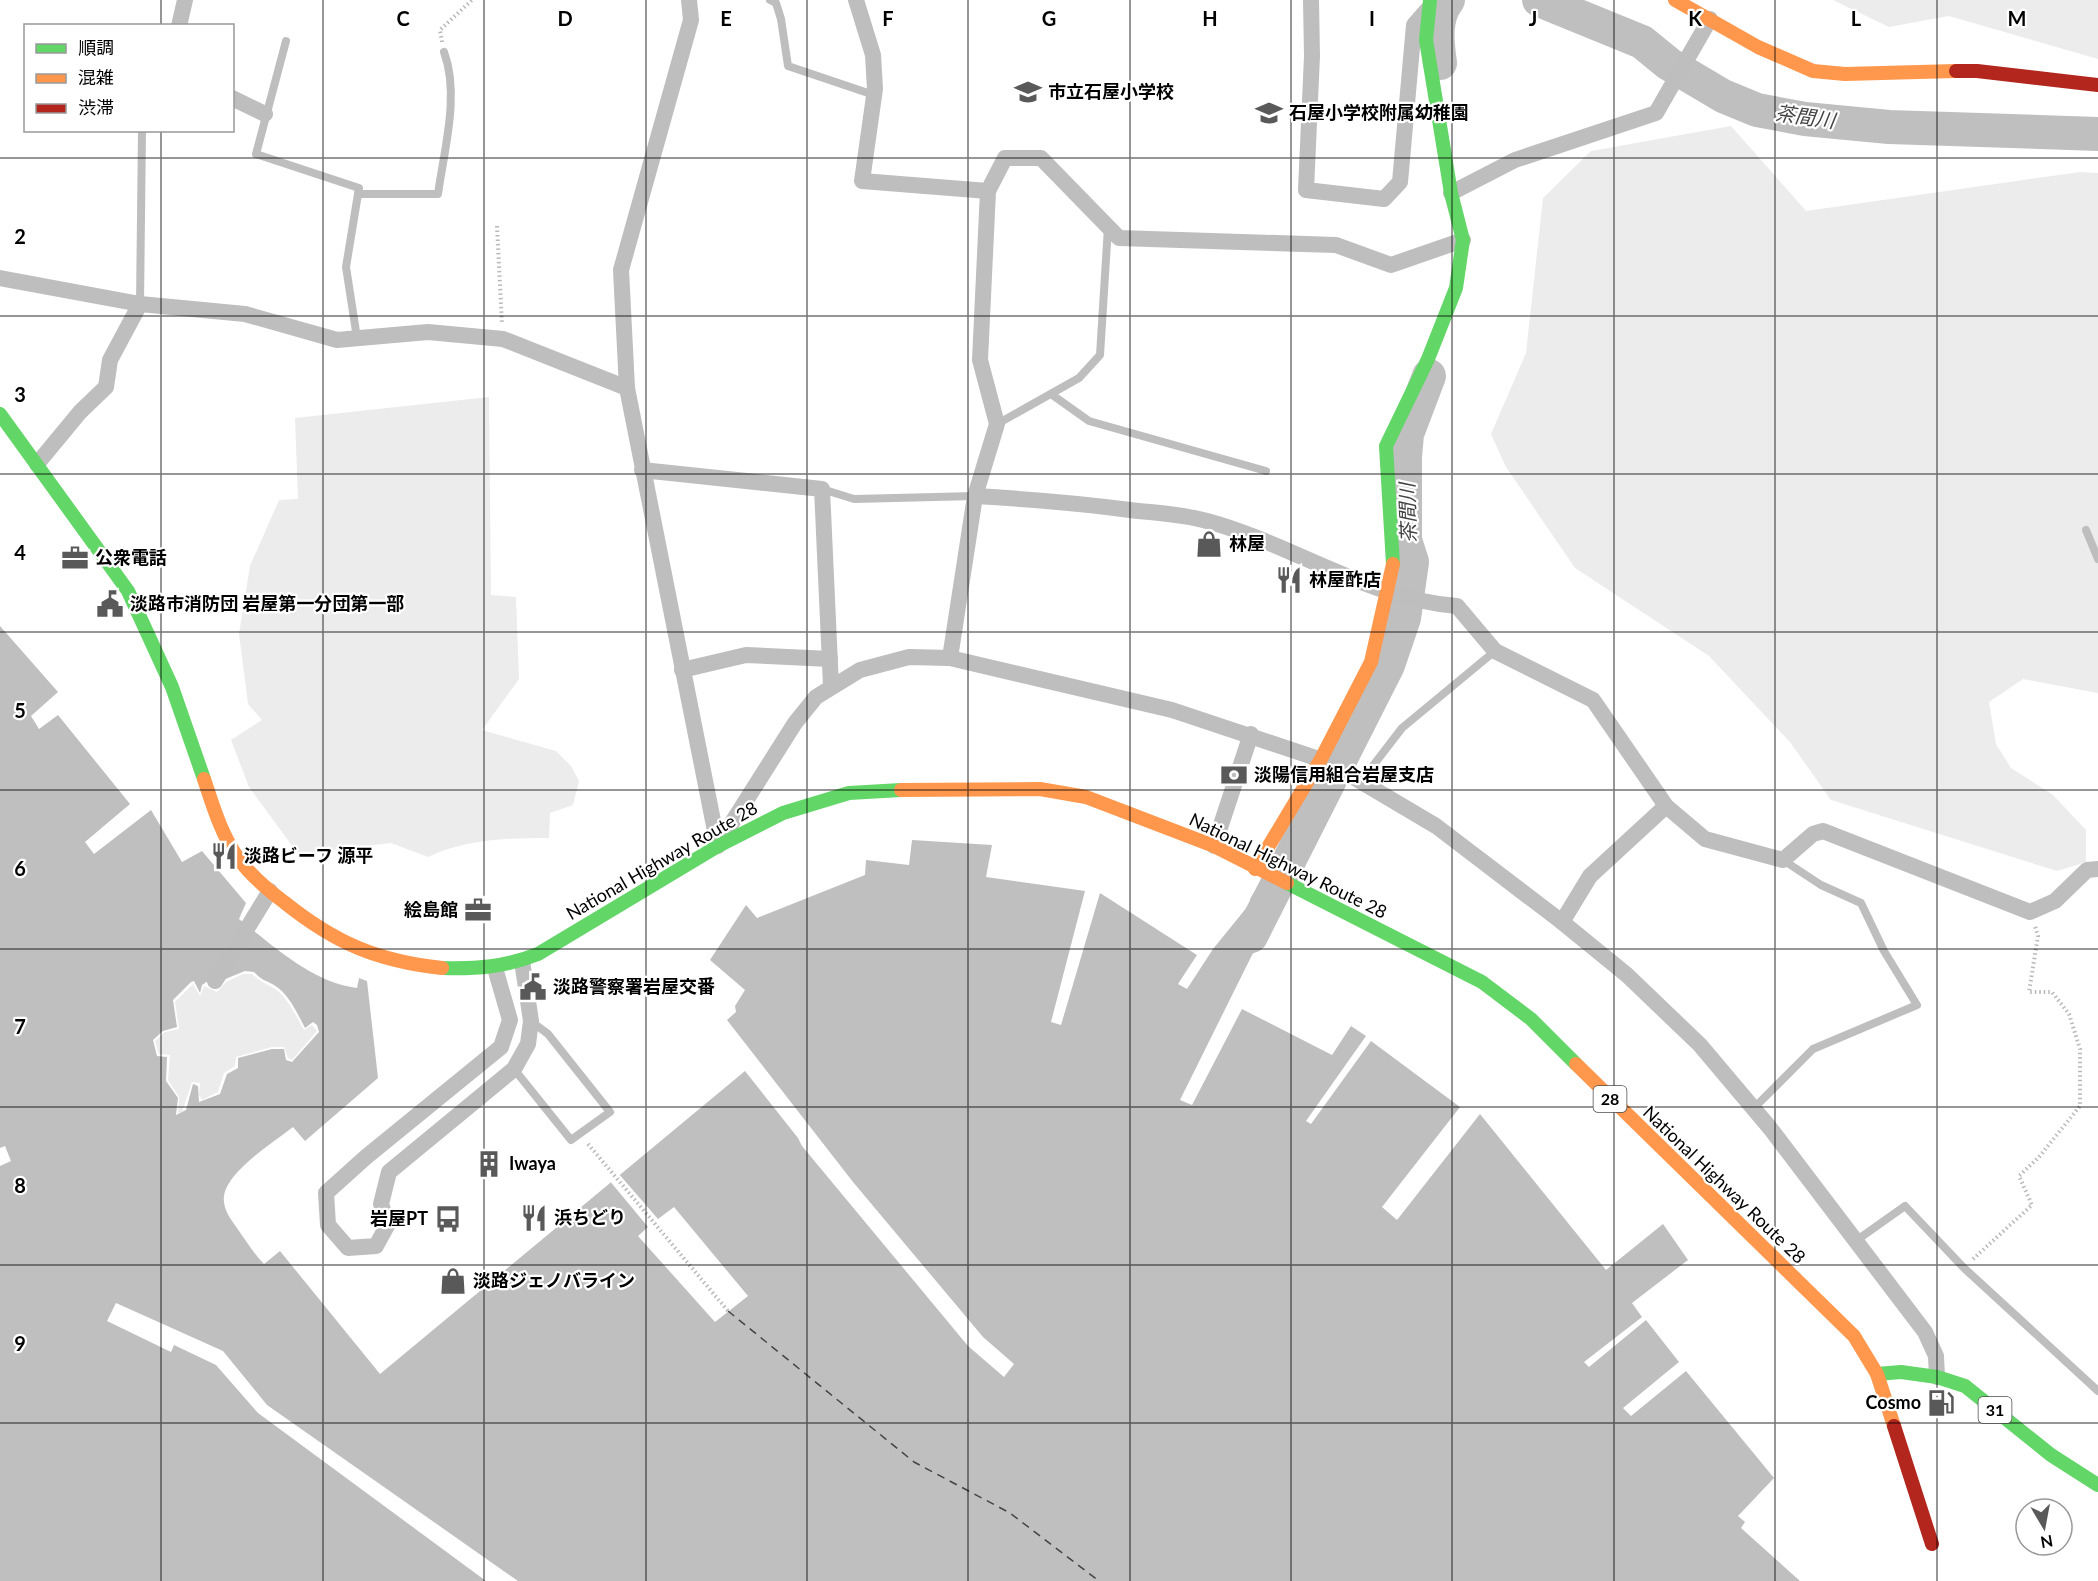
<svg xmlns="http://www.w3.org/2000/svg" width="2098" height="1581" viewBox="0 0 2098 1581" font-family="Lato,'Noto Sans JP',sans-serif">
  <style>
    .green { fill: #ececec }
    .water { fill: #bfbfbf; fill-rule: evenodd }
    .pier { fill: #fff }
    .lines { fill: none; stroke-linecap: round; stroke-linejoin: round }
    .river { stroke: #bfbfbf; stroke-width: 34 }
    .ferry { stroke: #444; stroke-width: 1.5; stroke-dasharray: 8 6; stroke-linecap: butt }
    .path { stroke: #b9b9b9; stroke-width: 4; stroke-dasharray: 1.5 3; stroke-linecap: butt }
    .lane { stroke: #bebebe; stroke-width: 8 }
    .street { stroke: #bebebe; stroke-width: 16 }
    .fast { stroke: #63d668; stroke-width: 14 }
    .slow { stroke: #ff974d; stroke-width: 14 }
    .jam { stroke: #b3261e; stroke-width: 14 }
    .grid { fill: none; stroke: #000; stroke-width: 1.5; stroke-opacity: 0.55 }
    .labels { text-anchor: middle; stroke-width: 4.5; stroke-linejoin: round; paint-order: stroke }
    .shield { fill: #fff; stroke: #4c4c4c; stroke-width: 1.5 }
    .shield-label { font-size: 16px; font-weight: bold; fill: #000 }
    .poi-label { font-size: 18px; font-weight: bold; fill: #000; stroke: #fff; text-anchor: start }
    .street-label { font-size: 18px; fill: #000; stroke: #fff }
    .water-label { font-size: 20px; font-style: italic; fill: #444; stroke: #fff }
    .grid-label { font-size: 20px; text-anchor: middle; font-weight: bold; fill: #000; stroke: #fff; stroke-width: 4.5; stroke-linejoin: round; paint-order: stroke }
  </style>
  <rect width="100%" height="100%" fill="#fff"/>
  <g class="green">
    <path d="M1833 0H2098V59L1949 16 1889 27Z"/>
    <path d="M1731 126 1806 211 2080 172 2098 173V693L2023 679 1989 702 1996 744 2011 768 2053 795 2086 830V862L2057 871 1831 800 1790 742 1709 656 1575 568 1506 467 1491 434 1526 353 1543 198 1591 151Z"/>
    <path d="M489 397 491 595 516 597 519 679 482 730 556 751 571 766 579 781 573 805 550 813 549 838C507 838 466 839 428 857L391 843 298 854 249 787 231 740 262 720 248 704 239 634 250 566 279 500 298 499 295 418Z"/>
    <path d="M243 974H252C260 981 264 983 272 987 287 995 296 1016 304 1030L312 1025 317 1031 292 1060 288 1058 284 1047H272L236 1057 235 1066 224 1073 218 1092 202 1100 199 1095 200 1083 192 1082 182 1112 178 1113 179 1097 168 1080 170 1055 159 1054 155 1041 165 1032 179 1029 175 1002 193 984 200 996 204 986 217 992 226 982Z"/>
  </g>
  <path class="water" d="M0 626 58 692 31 716 39 729 58 715 130 804 85 842 94 854 151 810 182 862 202 851 246 903 239 919C272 945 313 983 357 988L359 978 367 981 378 1078 305 1141 293 1127C273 1143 220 1175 224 1202 225 1213 233 1222 239 1231 247 1242 254 1254 264 1264L280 1251 380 1374 745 1071 798 1138 802 1146 968 1346 1004 1377 1014 1364 983 1337 853 1182 727 1020 736 1012 735 1006 745 990 710 960 746 905 757 918 865 875 866 860 909 865 912 840 992 845 986 877 1085 891 1051 1022 1061 1025 1100 893 1197 955 1178 984 1187 989 1213 949 1252 901 1250 899 1258 886 1284 900 1251 957 1180 1100 1192 1105 1242 1009 1332 1055 1351 1026 1366 1036 1306 1121 1311 1124 1371 1041 1460 1107 1382 1207 1397 1220 1480 1114 1606 1270 1663 1224 1688 1260 1632 1303 1642 1317 1584 1362 1589 1367 1646 1320 1679 1362 1623 1408 1631 1416 1686 1371 1774 1478 1738 1516 1745 1522 1741 1528 1800 1581H0V1166L11 1161 5 1146 0 1148ZM245 971 254 972C264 982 264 979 274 985 289 994 297 1013 305 1028L313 1022 317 1025 319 1032 292 1062 286 1060 284 1049H272L238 1058V1068L227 1074 220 1094 199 1102 198 1086 193 1084 186 1110 176 1115 178 1098 166 1081 167 1057 157 1056 153 1040 163 1031 177 1027 173 1000 191 982 194 981 200 993 202 985 217 975 223 980Z"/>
  <g class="pier">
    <path d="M618 1173 658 1219 674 1207 748 1296 715 1322 638 1236 648 1227 609 1180Z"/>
    <path d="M116 1303 223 1351 267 1405 518 1581H486L258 1413 216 1365 174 1345 171 1352 107 1321Z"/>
  </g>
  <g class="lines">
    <g class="river">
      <path d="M1539 0 1642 42 1669 64 1723 96 1757 110 1805 119 1889 127 2098 134"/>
      <path d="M1440 63C1437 42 1434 18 1448 0"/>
      <path d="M1251 936 1388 665 1404 618 1412 562 1405 540V457L1407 434 1429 376"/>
    </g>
    <path class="ferry" d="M728 1311 914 1462 1010 1513 1099 1581"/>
    <g class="path">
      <path d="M442 42 440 30 472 0"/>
      <path d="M497 226 502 324"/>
      <path d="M588 1144 728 1311"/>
      <path d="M1973 1259 2032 1205 2019 1176 2039 1157 2080 1106V1049L2069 1014 2052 992H2029L2038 936 2035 926"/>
    </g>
    <g class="lane">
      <path d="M770 0 776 3 781 19 788 66 874 95"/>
      <path d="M286 41 256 154 359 188 346 267 357 338"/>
      <path d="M358 194H438C444 150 460 95 444 52"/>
      <path d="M140 304 142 130"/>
      <path d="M1051 394 1089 421 1266 471"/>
      <path d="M997 424 1079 378 1100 355 1108 227"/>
      <path d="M822 489 854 499 975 496"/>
      <path d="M2086 530 2098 559"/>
      <path d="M1362 780 1402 728 1495 651"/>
      <path d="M514 1069 571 1140 610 1112 548 1034 532 1022"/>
      <path d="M1754 1108 1813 1049 1917 1005 1884 951 1861 903 1821 885 1783 860"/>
      <path d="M1857 1240 1905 1206 1964 1268 2098 1391"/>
    </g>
    <g class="street">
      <path d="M689 0 691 20 621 270 627 388 718 846"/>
      <path d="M856 0 873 55 875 89 862 181 988 191"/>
      <path d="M1311 0 1312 56 1306 190 1384 199 1400 182 1414 25 1427 10"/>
      <path d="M179 26 185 0"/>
      <path d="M232 98 265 114"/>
      <path d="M1451 193 1515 160 1656 113 1710 19"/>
      <path d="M0 278 140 304 245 314 337 340 428 332 503 339 627 388"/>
      <path d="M37 464 80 412 106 387 110 360 140 304"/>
      <path d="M642 470 822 489 831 686"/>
      <path d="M975 496C1027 499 1078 503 1130 510 1155 513 1182 514 1207 521 1292 544 1368 599 1457 606L1495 651 1593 700 1666 806 1705 839 1783 860 1813 834 1823 831 2030 912 2055 901 2087 870 2098 869"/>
      <path d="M950 658 975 496 997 424 980 360 988 191 1005 158H1041L1119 238 1336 245 1391 265 1463 240"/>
      <path d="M682 670 746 655 830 659"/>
      <path d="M721 840 795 723 816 697 860 670 909 657 950 658 1172 710 1328 762 1436 826 1562 922 1627 975 1700 1045 1770 1128 1925 1332 1936 1356 1937 1377"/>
      <path d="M1214 846 1251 734"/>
      <path d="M1562 922 1590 876 1666 806"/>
      <path d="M495 968 510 1020 501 1047 366 1157 326 1193 328 1225 348 1248 376 1246 388 1224 381 1204 389 1172 514 1069 528 1044 531 1021 522 961"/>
      <path d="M215 981 270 891"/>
    </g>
    <g class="fast">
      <path d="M0 414 128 591 172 687 204 779"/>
      <path d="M1393 564 1386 446 1428 359 1456 288 1463 240 1451 193 1426 40 1430 0"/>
      <path d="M1287 883 1482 982 1531 1019 1576 1064"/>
      <path d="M442 968C477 969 505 967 538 954L718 846 783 813 849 793 901 790"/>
      <path d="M1877 1374 1901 1372 1937 1377 1965 1386 2051 1455 2098 1485"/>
    </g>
    <g class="slow">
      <path d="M1675 0 1758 47 1813 71 1845 74 1956 71"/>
      <path d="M204 779C213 806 221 834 238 858 250 875 268 890 284 902 335 943 377 961 442 968"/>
      <path d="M901 790 1040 789 1086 797 1214 846 1287 883"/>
      <path d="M1255 869 1321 759 1371 662 1393 564"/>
      <path d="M1576 1064 1854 1336 1877 1374 1894 1426"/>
    </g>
    <g class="jam">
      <path d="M1956 71H1977L2098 85"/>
      <path d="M1894 1426 1932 1544"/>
    </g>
  </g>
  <path class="grid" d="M161 0V26M323 0V1581M484 0V1581M646 0V1581M807 0V1581M968 0V1581M1130 0V1581M1291 0V1581M1452 0V1581M1614 0V1581M1775 0V1581M1937 0V1581M161 130V1581M0 158H2098M0 316H2098M0 474H2098M0 632H2098M0 790H2098M0 949H2098M0 1107H2098M0 1265H2098M0 1423H2098"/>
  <defs>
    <symbol id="school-bare" viewBox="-9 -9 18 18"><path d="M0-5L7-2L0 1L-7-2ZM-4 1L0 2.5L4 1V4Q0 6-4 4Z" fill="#595959" stroke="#fff" stroke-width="2.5" paint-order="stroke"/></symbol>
    <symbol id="shop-bare" viewBox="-9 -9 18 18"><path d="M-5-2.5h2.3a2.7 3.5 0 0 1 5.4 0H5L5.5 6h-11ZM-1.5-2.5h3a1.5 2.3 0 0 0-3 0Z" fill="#595959" stroke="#fff" stroke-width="2.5" paint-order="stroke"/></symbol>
    <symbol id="office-bare" viewBox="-9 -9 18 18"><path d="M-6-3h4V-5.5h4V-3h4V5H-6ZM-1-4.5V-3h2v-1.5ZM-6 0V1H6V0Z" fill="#595959" stroke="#fff" stroke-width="2.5" paint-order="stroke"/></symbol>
    <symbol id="restaurant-bare" viewBox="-9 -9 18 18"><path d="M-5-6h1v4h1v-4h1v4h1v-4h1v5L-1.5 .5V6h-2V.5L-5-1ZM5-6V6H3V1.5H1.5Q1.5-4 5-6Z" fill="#595959" stroke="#fff" stroke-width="2.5" paint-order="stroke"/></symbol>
    <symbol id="civic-bare" viewBox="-9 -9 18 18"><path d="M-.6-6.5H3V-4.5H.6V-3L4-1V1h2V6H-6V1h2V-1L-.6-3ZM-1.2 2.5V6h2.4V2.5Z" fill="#595959" stroke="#fff" stroke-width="2.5" paint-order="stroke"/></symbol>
    <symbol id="bank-bare" viewBox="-9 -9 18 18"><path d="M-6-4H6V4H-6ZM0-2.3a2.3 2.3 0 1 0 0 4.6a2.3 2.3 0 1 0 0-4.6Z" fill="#595959" stroke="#fff" stroke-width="2.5" paint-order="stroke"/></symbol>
    <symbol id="building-bare" viewBox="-9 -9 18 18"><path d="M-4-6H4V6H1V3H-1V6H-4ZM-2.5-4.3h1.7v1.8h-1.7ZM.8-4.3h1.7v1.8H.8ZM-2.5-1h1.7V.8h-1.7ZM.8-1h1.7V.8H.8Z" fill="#595959" stroke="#fff" stroke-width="2.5" paint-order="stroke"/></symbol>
    <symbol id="bus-bare" viewBox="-9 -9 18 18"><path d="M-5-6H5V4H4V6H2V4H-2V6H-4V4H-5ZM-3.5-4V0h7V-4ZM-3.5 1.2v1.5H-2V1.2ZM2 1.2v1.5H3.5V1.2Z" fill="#595959" stroke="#fff" stroke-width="2.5" paint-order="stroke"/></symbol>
    <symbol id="fuel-bare" viewBox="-9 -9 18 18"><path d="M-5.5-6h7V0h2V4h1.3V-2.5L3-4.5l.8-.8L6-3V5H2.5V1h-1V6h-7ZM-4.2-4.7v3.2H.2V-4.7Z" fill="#595959" stroke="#fff" stroke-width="2.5" paint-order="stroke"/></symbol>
  </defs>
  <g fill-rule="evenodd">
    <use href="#school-bare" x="1009" y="73" width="38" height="38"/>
    <use href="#school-bare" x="1250" y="94" width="38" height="38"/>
    <use href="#shop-bare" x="1190" y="525" width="38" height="38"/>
    <use href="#office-bare" x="56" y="539" width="38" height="38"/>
    <use href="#restaurant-bare" x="1270" y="561" width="38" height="38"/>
    <use href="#civic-bare" x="91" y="585" width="38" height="38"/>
    <use href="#bank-bare" x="1215" y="756" width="38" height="38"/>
    <use href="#restaurant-bare" x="205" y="837" width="38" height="38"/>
    <use href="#office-bare" x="459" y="891" width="38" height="38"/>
    <use href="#civic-bare" x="514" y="968" width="38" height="38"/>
    <use href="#building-bare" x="470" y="1145" width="38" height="38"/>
    <use href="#restaurant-bare" x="515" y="1199" width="38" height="38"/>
    <use href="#bus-bare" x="429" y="1200" width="38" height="38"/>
    <use href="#shop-bare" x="434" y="1262" width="38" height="38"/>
    <use href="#fuel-bare" x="1922" y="1384" width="38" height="38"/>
  </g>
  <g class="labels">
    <g class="shield">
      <rect x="1593.5" y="1086" width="33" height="26" rx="4.5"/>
      <rect x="1978.5" y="1397" width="33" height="26" rx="4.5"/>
    </g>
    <g class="shield-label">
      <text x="1610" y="1105">28</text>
      <text x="1995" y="1416">31</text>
    </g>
    <g class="poi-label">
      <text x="1048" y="98">市立石屋小学校</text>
      <text x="1289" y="119">石屋小学校附属幼稚園</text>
      <text x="1229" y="550">林屋</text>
      <text x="95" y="564">公衆電話</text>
      <text x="1309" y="586">林屋酢店</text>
      <text x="130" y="610">淡路市消防団 岩屋第一分団第一部</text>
      <text x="1254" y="781">淡陽信用組合岩屋支店</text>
      <text x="244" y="862">淡路ビーフ 源平</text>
      <text x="458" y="916" text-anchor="end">絵島館</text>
      <text x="553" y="993">淡路警察署岩屋交番</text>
      <text x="509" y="1170">Iwaya</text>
      <text x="554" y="1224">浜ちどり</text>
      <text x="428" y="1225" text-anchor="end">岩屋PT</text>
      <text x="473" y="1287">淡路ジェノバライン</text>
      <text x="1921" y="1409" text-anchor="end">Cosmo</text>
    </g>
    <g class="street-label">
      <text transform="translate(662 861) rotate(-30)" y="6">National Highway Route 28</text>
      <text transform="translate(1288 866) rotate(26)" y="6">National Highway Route 28</text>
      <text transform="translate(1724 1185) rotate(44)" y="6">National Highway Route 28</text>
    </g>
    <g class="water-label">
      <text transform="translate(1805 117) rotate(8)" y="7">茶間川</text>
      <text transform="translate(1408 513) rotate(-92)" y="7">茶間川</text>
    </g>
  </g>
  <g class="grid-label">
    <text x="403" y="26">C</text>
    <text x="565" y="26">D</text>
    <text x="726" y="26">E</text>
    <text x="888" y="26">F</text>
    <text x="1049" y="26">G</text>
    <text x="1210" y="26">H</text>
    <text x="1372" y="26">I</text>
    <text x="1533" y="26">J</text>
    <text x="1695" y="26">K</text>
    <text x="1856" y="26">L</text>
    <text x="2017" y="26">M</text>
    <text x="20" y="244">2</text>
    <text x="20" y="402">3</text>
    <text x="20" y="560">4</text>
    <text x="20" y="718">5</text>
    <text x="20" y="876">6</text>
    <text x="20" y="1034">7</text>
    <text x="20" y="1193">8</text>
    <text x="20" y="1351">9</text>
  </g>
  <rect x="24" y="24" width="210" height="108" fill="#ffffff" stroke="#999999" stroke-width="1.5"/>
  <rect x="36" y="44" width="30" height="9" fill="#63d668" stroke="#999999" stroke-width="1.5"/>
  <text x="78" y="54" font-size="18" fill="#000000">順調</text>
  <rect x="36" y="74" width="30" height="9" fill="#ff974d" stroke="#999999" stroke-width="1.5"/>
  <text x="78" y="84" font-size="18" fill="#000000">混雑</text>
  <rect x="36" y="104" width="30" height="9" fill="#b3261e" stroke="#999999" stroke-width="1.5"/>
  <text x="78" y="114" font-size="18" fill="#000000">渋滞</text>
  <g transform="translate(2044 1527) rotate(170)"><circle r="28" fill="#ffffff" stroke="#999999" stroke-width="1.5"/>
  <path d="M0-4.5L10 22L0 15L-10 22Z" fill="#595959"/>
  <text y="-9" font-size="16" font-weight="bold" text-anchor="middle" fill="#000000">N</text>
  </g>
</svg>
